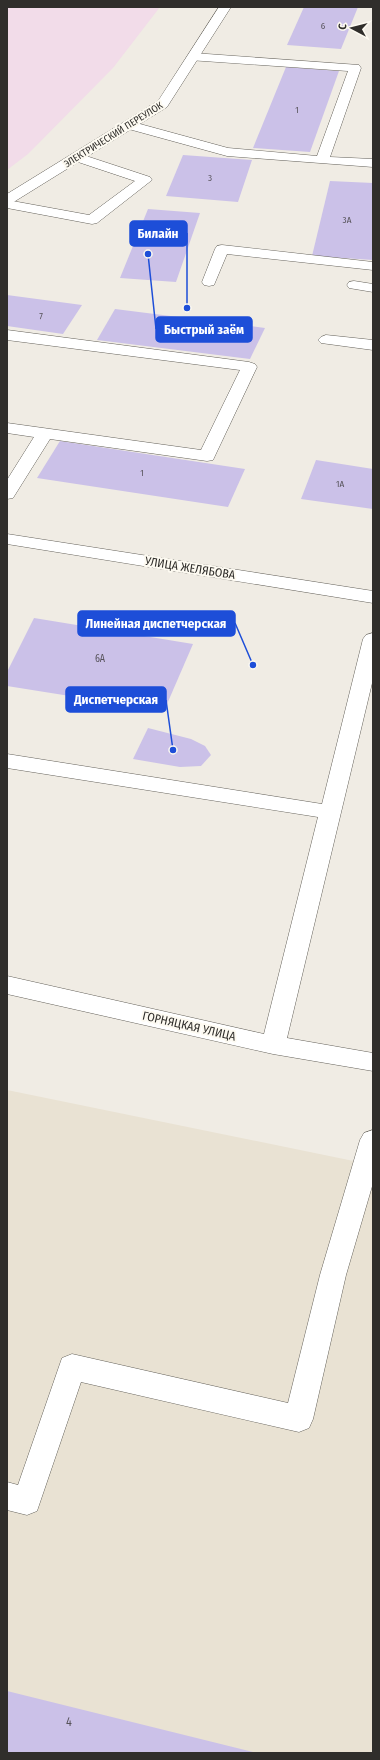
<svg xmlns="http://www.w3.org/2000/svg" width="380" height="1760" viewBox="0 0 380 1760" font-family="'Fira Sans Condensed',sans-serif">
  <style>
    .built { fill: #e9e2d3 }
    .industrial { fill: #f2dce9 }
    .building { fill: #cbc1e8 }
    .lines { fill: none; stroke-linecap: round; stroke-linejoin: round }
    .minor-casing { stroke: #65625b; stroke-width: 1 }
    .major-casing { stroke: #65625b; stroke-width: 1 }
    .minor { fill: #fff; fill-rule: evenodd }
    .major { fill: #fff; fill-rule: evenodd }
    .labels { text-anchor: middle; stroke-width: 4; stroke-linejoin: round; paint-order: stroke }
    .far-number-label { font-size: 9px; fill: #57535a }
    .far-street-label { font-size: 10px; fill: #302e2b; stroke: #fdfaf1 }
    .number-label { font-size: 10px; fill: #57535a }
    .street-label { font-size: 12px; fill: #302e2b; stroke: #fdfaf1 }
    .near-number-label { font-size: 12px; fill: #57535a }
    .leader { fill: none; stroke: #1d4ed8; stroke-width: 1.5 }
    .callout-dot { fill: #1d4ed8; stroke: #fdfaf1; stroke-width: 1.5 }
    .callout { fill: #1d4ed8; stroke: #1d4ed8; stroke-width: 1.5 }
    .callout-label { font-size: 13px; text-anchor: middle; font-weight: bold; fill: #fff }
  </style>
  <rect width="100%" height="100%" fill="#f0ece4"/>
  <path class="built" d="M7 1090 373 1165V1753H7Z"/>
  <path class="industrial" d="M7 7H160L113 68 28 154 7 170Z"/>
  <g class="building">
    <path d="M304 7H358L341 49 287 45Z"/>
    <path d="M286 67 339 71 310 152 253 148Z"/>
    <path d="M183 155 252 160 238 202 166 196Z"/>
    <path d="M330 181 373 183V260L312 256Z"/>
    <path d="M148 209 200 213 176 282 120 278Z"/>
    <path d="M7 295 82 305 63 334 7 326Z"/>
    <path d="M115 309 265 328 250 359 97 340Z"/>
    <path d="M60 441 245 469 228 507 37 478Z"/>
    <path d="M316 460 373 469V509L301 499Z"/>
    <path d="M34 618 193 644 164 711 7 686V672Z"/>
    <path d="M148 728 191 739 205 746 211 755 201 766 180 767 133 759Z"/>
    <path d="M7 1691 253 1752V1753H7Z"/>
  </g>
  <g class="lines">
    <defs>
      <g id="minor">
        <path d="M193 53 359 65 361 68 330 157 373 159V167L227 156 125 128 123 125 125 122 129 121 228 148 317 156 348 71 189 60 187 57 189 54Z"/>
        <path d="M77 153 150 177 152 180 97 223 92 224 7 208V200L89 215 135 181 72 160 70 157 72 154Z"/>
        <path d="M222 245 373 262V270L227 254 214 285 209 286 204 285 202 282 215 249 217 246Z"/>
        <path d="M354 281 373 284V292L349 288 347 285 349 282Z"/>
        <path d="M7 330 249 362 255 364 257 367 213 460 207 461 50 439 13 498 7 499V480L34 437 7 433V423L201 450 240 370 7 340Z"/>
        <path d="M326 335 373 340V350L321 343 318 340 321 337Z"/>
        <path d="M7 534 373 591V603L7 544Z"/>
        <path d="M373 633V679L287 1038 373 1053V1071L273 1054 7 994V976L264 1034 318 817 7 768V754L322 804 363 639 366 635Z"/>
        <path d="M373 1130V1183L346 1275 313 1419 309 1428 299 1432 81 1382 37 1511 27 1515 7 1510V1482L18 1485 62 1358 72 1354 288 1403 320 1275 360 1140 364 1133Z"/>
      </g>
      <path id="major" d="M219 7H231L167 107 12 203 7 204V194L158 101Z"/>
    </defs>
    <use href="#minor" class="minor-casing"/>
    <use href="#major" class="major-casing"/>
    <use href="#minor" class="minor"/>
    <use href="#major" class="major"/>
  </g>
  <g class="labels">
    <g class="far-number-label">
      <text x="323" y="29">6</text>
      <text x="297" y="113">1</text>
      <text x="210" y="181">3</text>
      <text x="347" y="223">3А</text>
      <text x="41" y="319">7</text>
      <text x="142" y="476">1</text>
      <text x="340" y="487">1А</text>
    </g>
    <g class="far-street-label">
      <text transform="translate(113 134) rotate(-32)" y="4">ЭЛЕКТРИЧЕСКИЙ ПЕРЕУЛОК</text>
    </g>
    <g class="number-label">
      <text x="100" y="662">6А</text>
    </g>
    <g class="street-label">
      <text transform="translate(190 568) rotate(9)" y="4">УЛИЦА ЖЕЛЯБОВА</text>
      <text transform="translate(189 1026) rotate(13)" y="4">ГОРНЯЦКАЯ УЛИЦА</text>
    </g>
    <g class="near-number-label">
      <text x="69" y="1726">4</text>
    </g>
  </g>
  <path class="leader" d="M187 308L187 233M148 254L156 329M253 665L235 623M173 750L166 700"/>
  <g class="callout-dot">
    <circle cx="187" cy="308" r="4"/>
    <circle cx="148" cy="254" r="4"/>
    <circle cx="253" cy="665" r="4"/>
    <circle cx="173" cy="750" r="4"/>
  </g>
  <g class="callout">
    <rect x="130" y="221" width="57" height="25" rx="4"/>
    <rect x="156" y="317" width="96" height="25" rx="4"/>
    <rect x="78" y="611" width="157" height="25" rx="4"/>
    <rect x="66" y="687" width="100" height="25" rx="4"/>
  </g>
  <g class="callout-label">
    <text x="158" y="238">Билайн</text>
    <text x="204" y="334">Быстрый заём</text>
    <text x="156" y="628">Линейная диспетчерская</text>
    <text x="116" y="704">Диспетчерская</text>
  </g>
  <rect width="380" height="1760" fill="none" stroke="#302e2b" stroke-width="16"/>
  <g transform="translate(352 28) rotate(277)" stroke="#fdfaf1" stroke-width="3" paint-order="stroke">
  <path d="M0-3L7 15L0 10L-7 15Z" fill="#302e2b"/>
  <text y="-6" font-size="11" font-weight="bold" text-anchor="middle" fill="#302e2b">С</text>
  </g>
</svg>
